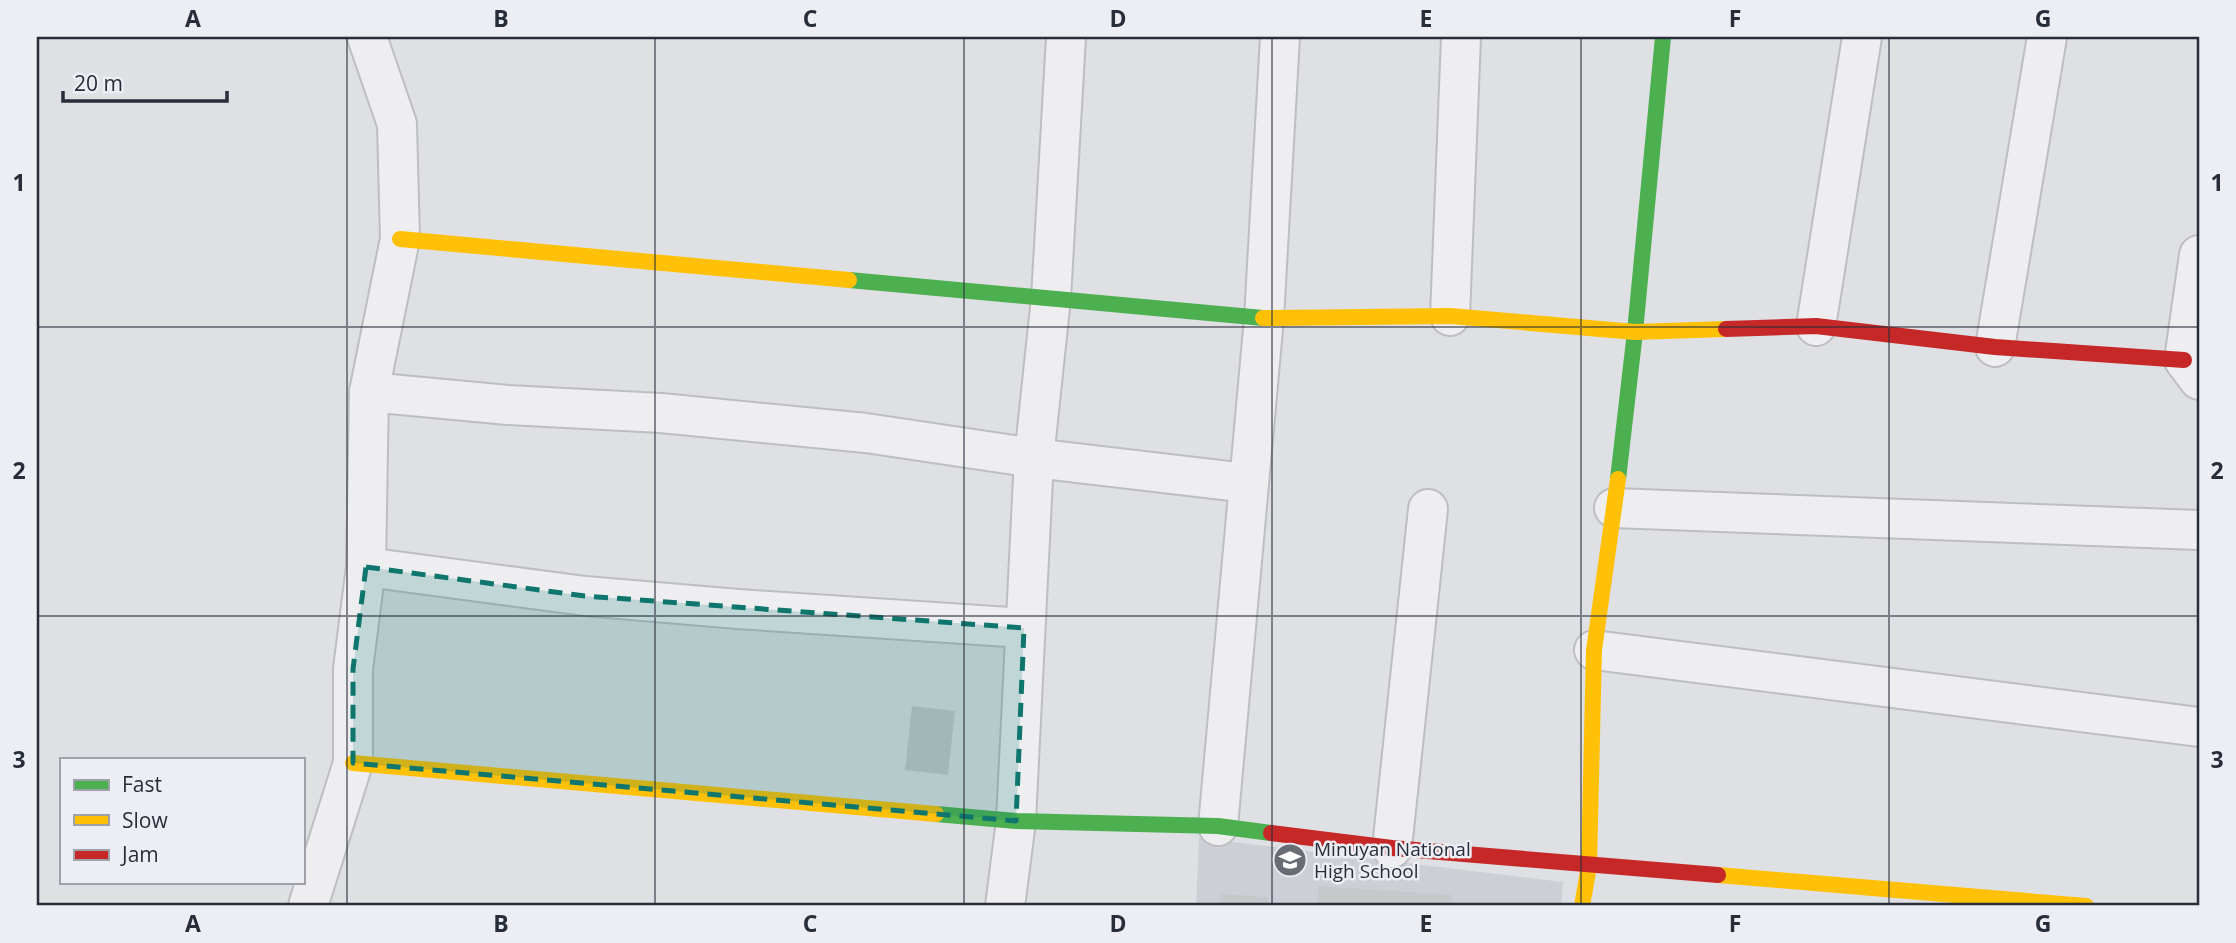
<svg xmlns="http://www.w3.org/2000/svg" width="2236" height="943" viewBox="0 0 2236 943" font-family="'Open Sans',sans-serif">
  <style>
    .built { fill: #cdcfd6 }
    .building { fill: #c7c8cb }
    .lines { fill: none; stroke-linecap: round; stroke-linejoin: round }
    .street-casing { stroke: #bdbec1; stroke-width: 42 }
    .street { stroke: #eeeef0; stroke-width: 38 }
    .fast { stroke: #4caf50; stroke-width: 16 }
    .slow { stroke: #ffc107; stroke-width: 16 }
    .jam { stroke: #c62828; stroke-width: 16 }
    .marked { fill: #0f766e; fill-opacity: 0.2; stroke: #0f766e; stroke-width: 5; stroke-dasharray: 14 9; stroke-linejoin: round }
    .grid { fill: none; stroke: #282d3a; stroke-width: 2; stroke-opacity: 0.55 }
    .labels { text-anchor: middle; stroke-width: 5; stroke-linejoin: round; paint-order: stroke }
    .poi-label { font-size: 19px; fill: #282d3a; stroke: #eceef3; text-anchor: start }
    .neatline { fill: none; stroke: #282d3a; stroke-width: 2.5 }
    .grid-label { font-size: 23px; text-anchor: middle; font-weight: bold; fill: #282d3a }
  </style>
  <rect width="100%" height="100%" fill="#dfe0e3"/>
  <path class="built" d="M1199 838 1563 882 1561 906H1196Z"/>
  <g class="building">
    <path d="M912 706 955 711 948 775 905 770Z"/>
    <path d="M1319 886 1452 895 1451 906H1317Z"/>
    <path d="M1221 894 1268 897V906H1220Z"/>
  </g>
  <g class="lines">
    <defs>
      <g id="street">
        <path d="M2199 255 2184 360 2199 380"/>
        <path d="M1450 316 1461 37"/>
        <path d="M1816 326 1862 37"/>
        <path d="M1995 347 2047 37"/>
        <path d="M369 392 508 405 661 413 866 433 1034 458 1247 483"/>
        <path d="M1614 508 2199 530"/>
        <path d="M366 567 585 596 738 609 1024 628"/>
        <path d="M1594 650 2199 727"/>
        <path d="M1218 826 1264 318 1280 37"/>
        <path d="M1392 848 1428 509"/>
        <path d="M308 906 353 763V669L366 567 369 392 400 239 397 124 367 37"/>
        <path d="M1005 906 1016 821 1034 458 1051 298 1066 37"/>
      </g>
    </defs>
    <use href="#street" class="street-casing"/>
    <use href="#street" class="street"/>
    <g class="fast">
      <path d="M849 280 1263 318"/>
      <path d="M1618 479 1635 332 1663 37"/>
      <path d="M936 814 1016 821 1218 826 1271 833"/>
    </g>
    <g class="slow">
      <path d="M400 239 849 280"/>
      <path d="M1263 318 1450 316 1635 332 1726 329"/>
      <path d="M353 763 936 814"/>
      <path d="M1718 875 2086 906"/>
      <path d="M1582 906 1589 866 1594 650 1618 479"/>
    </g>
    <g class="jam">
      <path d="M1726 329 1816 326 1995 347 2184 360"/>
      <path d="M1271 833 1392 848 1718 875"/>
    </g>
  </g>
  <path class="marked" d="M366 567 585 596 1024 628 1016 821 353 763V669Z"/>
  <path class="grid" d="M347 37V906M655 37V906M964 37V906M1272 37V906M1581 37V906M1889 37V906M37 327H2199M37 616H2199"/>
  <defs>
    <symbol id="school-disc" viewBox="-11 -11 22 22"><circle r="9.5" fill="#686c75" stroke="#eceef3"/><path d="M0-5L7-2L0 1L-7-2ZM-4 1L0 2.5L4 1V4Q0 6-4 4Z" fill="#fff"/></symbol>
  </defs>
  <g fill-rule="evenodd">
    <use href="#school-disc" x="1271" y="841" width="38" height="38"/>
  </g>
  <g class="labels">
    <g class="poi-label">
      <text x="1314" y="856">Minuyan National<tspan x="1314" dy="22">High School</tspan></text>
    </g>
  </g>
  <rect width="2236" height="943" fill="none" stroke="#eceef3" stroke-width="77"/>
  <rect x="60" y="758" width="245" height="126" fill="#eceef3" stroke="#9ea1a9" stroke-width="2"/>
  <rect x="74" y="780" width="35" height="10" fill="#4caf50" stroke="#9ea1a9" stroke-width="2"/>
  <text x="122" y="792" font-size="21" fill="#282d3a">Fast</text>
  <rect x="74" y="815" width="35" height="10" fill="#ffc107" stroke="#9ea1a9" stroke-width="2"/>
  <text x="122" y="828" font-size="21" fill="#282d3a">Slow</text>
  <rect x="74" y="850" width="35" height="10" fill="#c62828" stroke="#9ea1a9" stroke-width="2"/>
  <text x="122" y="862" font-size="21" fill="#282d3a">Jam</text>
  <path d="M63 91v10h164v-10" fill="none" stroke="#282d3a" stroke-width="3.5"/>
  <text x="74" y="91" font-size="21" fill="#282d3a" stroke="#eceef3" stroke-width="5" paint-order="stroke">20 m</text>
  <rect x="38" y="38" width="2160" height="866" class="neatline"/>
  <g class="grid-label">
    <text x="193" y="27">A</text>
    <text x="501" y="27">B</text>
    <text x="810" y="27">C</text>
    <text x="1118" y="27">D</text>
    <text x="1426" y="27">E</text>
    <text x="1735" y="27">F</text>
    <text x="2043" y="27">G</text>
    <text x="19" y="191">1</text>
    <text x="2217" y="191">1</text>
    <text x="19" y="479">2</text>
    <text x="2217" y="479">2</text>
    <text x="19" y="768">3</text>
    <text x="2217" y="768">3</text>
    <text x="193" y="932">A</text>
    <text x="501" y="932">B</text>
    <text x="810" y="932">C</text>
    <text x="1118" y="932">D</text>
    <text x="1426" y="932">E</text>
    <text x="1735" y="932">F</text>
    <text x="2043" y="932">G</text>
  </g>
</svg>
